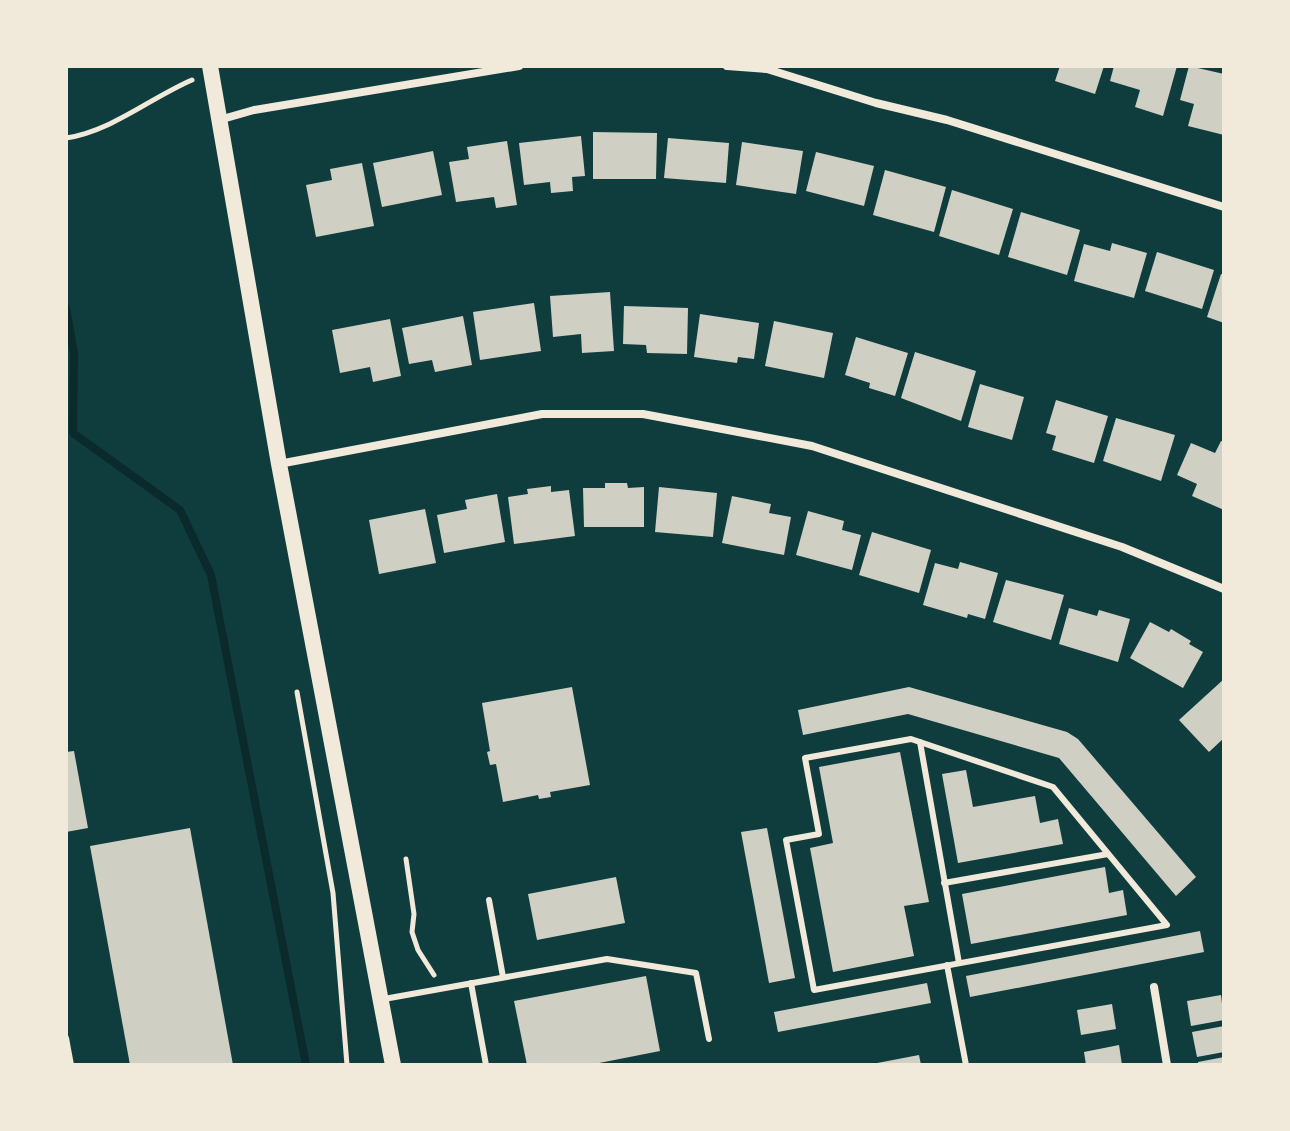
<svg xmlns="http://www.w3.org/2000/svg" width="1290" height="1131" viewBox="0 0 1290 1131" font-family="'Open Sans',sans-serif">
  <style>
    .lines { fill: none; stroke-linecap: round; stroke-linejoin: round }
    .stream { stroke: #0a2a2b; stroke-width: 8 }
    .building { fill: #cfcfc3 }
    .path { stroke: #f1e9da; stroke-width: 5 }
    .service { stroke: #f1e9da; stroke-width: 6 }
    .minor { stroke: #f1e9da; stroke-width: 8 }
    .secondary { stroke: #f1e9da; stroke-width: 16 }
  </style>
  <rect width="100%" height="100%" fill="#0f3d3e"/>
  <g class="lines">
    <path class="stream" d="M66 308 74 353 73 433 180 510 211 575 306 1065"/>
  </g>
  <g class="building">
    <path d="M1060 66H1104L1095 94 1055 81Z"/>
    <path d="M1114 66H1177L1163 116 1135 107 1140 90 1110 81Z"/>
    <path d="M1189 66 1224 74V135L1188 126 1194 104 1180 100Z"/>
    <path d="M593 132 657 133 656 179H593Z"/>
    <path d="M581 136 585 176 572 177 573 191 551 193 550 182 524 185 519 143Z"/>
    <path d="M668 138 729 143 726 183 664 178Z"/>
    <path d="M507 141 517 205 496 208 494 197 456 202 449 162 469 159 467 147Z"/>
    <path d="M742 142 803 151 796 194 736 185Z"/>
    <path d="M433 151 442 195 382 207 373 163Z"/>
    <path d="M816 152 874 166 864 206 806 191Z"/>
    <path d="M362 163 374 226 316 237 306 185 332 180 330 169Z"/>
    <path d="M885 170 946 187 934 232 873 215Z"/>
    <path d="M952 190 1013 209 999 255 939 236Z"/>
    <path d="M1021 212 1080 230 1067 275 1008 257Z"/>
    <path d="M1112 243 1147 253 1134 298 1074 281 1084 244 1110 251Z"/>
    <path d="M1157 252 1214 270 1202 309 1145 291Z"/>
    <path d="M1221 274 1224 275V323L1207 317Z"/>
    <path d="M610 292 614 351 582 353 581 334 553 337 550 296Z"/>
    <path d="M534 303 541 351 480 360 473 312Z"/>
    <path d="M624 306 688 308 687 354 647 353 646 345 623 344Z"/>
    <path d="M700 314 759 323 754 359 738 357 737 363 694 357Z"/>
    <path d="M463 316 472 365 435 372 432 360 409 364 402 328Z"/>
    <path d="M390 319 401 376 373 382 370 367 340 373 332 330Z"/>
    <path d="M774 321 833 333 824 378 765 366Z"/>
    <path d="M856 337 908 353 895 396 869 388 870 383 845 375Z"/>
    <path d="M915 352 976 371 961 421 901 398Z"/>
    <path d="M980 384 1024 397 1012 440 968 427Z"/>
    <path d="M1056 400 1108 416 1094 463 1052 450 1056 436 1046 433Z"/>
    <path d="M1116 418 1175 435 1161 481 1103 461Z"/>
    <path d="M1221 441 1224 442V510L1192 496 1197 484 1177 475 1191 443 1215 453Z"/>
    <path d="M605 483H627L628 488 644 487V527H584L583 488H605Z"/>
    <path d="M551 486V492L569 490 575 536 514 544 508 497 528 494 527 489Z"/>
    <path d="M659 487 717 493 713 537 655 532Z"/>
    <path d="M497 494 505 542 444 553 437 515 467 509 465 500Z"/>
    <path d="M732 496 771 504 769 513 791 517 784 555 722 543Z"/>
    <path d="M425 509 436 563 379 574 369 520Z"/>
    <path d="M808 511 844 521 842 530 861 535 852 570 796 555Z"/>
    <path d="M872 532 931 550 919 593 859 575Z"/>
    <path d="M960 562 998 573 985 619 968 614 967 618 923 605 935 563 958 569Z"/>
    <path d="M1006 580 1064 595 1051 640 993 622Z"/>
    <path d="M1069 608 1097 616 1099 610 1130 619 1118 662 1059 644Z"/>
    <path d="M1150 622 1169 632 1171 629 1191 641 1189 644 1203 652 1183 688 1130 658Z"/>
    <path d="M1224 679V738L1209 752 1179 720Z"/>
    <path d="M572 687 590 785 550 792 551 797 539 799 538 795 503 802 496 764 490 765 487 752 490 751 482 703Z"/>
    <path d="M909 687 1067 732 1078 739 1196 877 1176 896 1059 758 908 714 803 735 798 710Z"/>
    <path d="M74 751 88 828 66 832V752Z"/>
    <path d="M900 752 929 902 904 906 914 956 833 972 810 848 833 843 819 767Z"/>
    <path d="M966 770 973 807 1035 796 1040 823 1058 819 1063 844 958 863 942 774Z"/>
    <path d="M190 828 233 1065H130L90 846Z"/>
    <path d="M767 828 795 978 769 983 741 832Z"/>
    <path d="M1105 867 1109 893 1123 890 1127 915 971 944 962 894Z"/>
    <path d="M616 877 625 923 537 940 528 894Z"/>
    <path d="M1200 931 1204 952 970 997 966 976Z"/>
    <path d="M646 976 660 1051 589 1065H527L514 1001Z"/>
    <path d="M927 983 931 1003 778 1032 774 1012Z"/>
    <path d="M1221 995 1224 1020 1191 1026 1187 1001Z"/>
    <path d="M1112 1004 1116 1029 1081 1035 1077 1010Z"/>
    <path d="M1224 1026V1052L1197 1057 1192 1032Z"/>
    <path d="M1119 1045 1122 1065H1086L1084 1052Z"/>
    <path d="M919 1055 921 1065H873L872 1064Z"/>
    <path d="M1224 1057V1065H1198V1062Z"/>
  </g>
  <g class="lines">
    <g class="path">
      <path d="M66 138C112 131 150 98 192 80"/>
      <path d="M297 692 333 893 347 1065"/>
      <path d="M406 859 414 914 412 932 418 950 434 975"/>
    </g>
    <g class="service">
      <path d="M911 739 1053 787 1167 925 814 990 786 840 819 834 805 758Z"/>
      <path d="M920 742 959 963"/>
      <path d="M944 883 1108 854"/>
      <path d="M489 900 503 977"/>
      <path d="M947 965 966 1065"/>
      <path d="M471 983 486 1065"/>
      <path d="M384 999 607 959 696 973 709 1039"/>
      <path d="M66 1038 71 1065"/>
    </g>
    <g class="minor">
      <path d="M727 66 767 69 876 103 947 120 1224 207"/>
      <path d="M219 120 254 110 519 66"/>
      <path d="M279 464 542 414H643L812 446 1122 547 1224 589"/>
      <path d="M1154 987 1167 1065"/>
    </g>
    <path class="secondary" d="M210 66 279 464 393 1065"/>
  </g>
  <rect width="1290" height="1131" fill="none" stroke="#f1e9da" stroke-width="136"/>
</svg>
